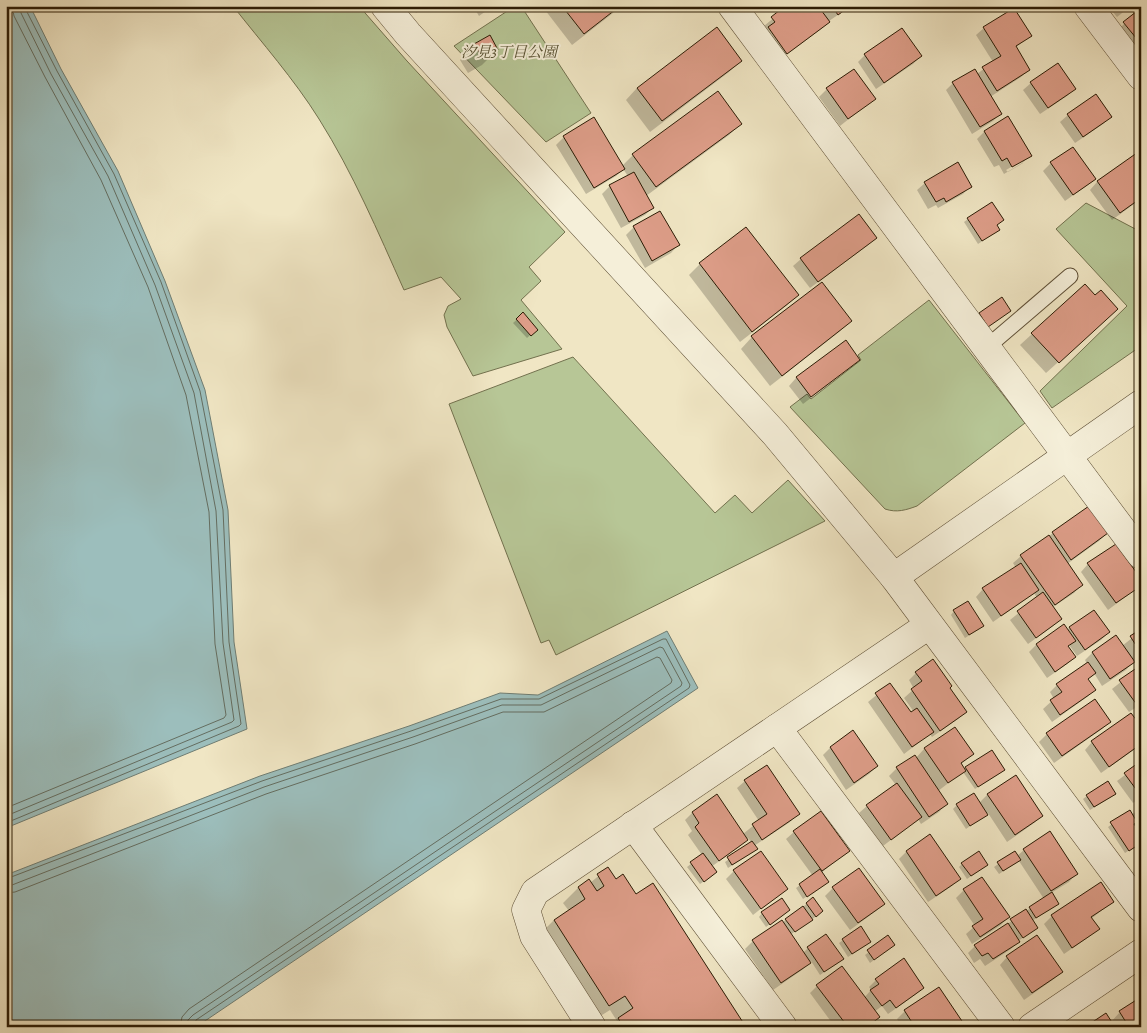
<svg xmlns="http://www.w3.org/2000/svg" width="1147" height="1033" viewBox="0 0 1147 1033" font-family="Alegreya,'Noto Serif JP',serif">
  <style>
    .green { fill: #b7c696; stroke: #72714e }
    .water { fill: #9cbebc; stroke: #6f7d73 }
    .shadow { fill: #0003; fill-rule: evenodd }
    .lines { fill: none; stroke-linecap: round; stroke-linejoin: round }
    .shore { stroke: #646d60; stroke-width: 1 }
    .building { fill: #dd9d88; stroke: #2c1c05 }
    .lane-casing { stroke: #5d4e35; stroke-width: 17 }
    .street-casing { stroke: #5d4e35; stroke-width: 29 }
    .lane { stroke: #f5efd9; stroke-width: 15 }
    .street { stroke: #f5efd9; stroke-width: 28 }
    .labels { text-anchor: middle; stroke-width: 4; stroke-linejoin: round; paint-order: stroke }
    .park-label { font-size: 15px; font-style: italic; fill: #564f30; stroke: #f5efd9 }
  </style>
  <rect width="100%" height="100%" fill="#f0e6c4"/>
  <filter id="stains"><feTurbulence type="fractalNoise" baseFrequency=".004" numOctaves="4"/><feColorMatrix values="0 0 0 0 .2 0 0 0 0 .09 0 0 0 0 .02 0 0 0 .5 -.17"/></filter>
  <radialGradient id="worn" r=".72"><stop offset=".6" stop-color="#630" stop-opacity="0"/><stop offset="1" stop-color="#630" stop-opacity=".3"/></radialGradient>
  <g class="green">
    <path d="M233 6H359L407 61 565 232 529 267 541 281 521 300 562 349 473 376 447 327 444 315 448 306 461 299 441 277 404 290C378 232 353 173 319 119 294 79 262 43 233 6Z"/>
    <path d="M515 6H521L591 113 546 142 454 46Z"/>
    <path d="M1086 203 1141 232V346L1052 408 1040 391 1127 306 1056 229Z"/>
    <path d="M929 300 1025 423 917 506C906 510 897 513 885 509L790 407 807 394 811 399 861 360 858 355Z"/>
    <path d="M573 357 715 513 735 495 752 513 788 480 825 521 556 655 549 640 541 643 449 404Z"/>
  </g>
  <g class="water">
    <path d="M6 6H30L61 69 118 171 165 281 205 390 228 510 234 642 247 729 6 828Z"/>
    <path d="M667 631 698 688 196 1027H6V875L260 776 409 726 500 693 538 695Z"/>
  </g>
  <g class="shadow">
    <path d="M412 6H426L416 13Z"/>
    <path d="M473 6H493L479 16Z"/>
    <path d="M542 6H622L572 45Z"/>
    <path d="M788 6H851L829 21 821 29 779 60 761 36 767 29 764 26Z"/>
    <path d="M1108 6H1131L1117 17Z"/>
    <path d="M1141 9V71L1113 34Z"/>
    <path d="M984 28 1030 36 1015 48 1029 70 1021 77 990 97 1000 114 993 121 972 134 946 90 953 83 977 74 993 62 976 35Z"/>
    <path d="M475 45 497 50 482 65 468 73 460 60Z"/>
    <path d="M865 55 921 56 913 64 876 89 858 62Z"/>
    <path d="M741 61 729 72 650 132 626 100 637 88Z"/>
    <path d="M854 70 874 99 840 126 819 97 827 89Z"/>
    <path d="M1031 83 1074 89 1067 96 1040 114 1023 90Z"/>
    <path d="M718 93 740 124 729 135 646 196 652 208 645 215 621 228 602 194 610 186 628 176 623 169 616 176 586 194 556 145 564 137 593 119 622 166 633 155Z"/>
    <path d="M1068 115 1110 117 1103 124 1075 143 1060 122Z"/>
    <path d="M1007 118 1030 156 1022 163 1004 174 999 165 994 167 977 139 984 132ZM1023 160V163L1008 172 1006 170Z"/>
    <path d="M1141 151V199L1112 220 1090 190 1097 182Z"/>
    <path d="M1051 163 1094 179 1086 186 1065 201 1043 171Z"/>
    <path d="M925 183 970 186 963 194 938 208 936 205 928 209 917 190Z"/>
    <path d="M659 213 678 245 671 253 645 268 626 235 634 227Z"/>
    <path d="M968 219 996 225 999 230 978 244 964 222Z"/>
    <path d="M875 238 868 245 810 288 793 266 801 259Z"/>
    <path d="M700 264 798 295 786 306 740 342 689 275Z"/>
    <path d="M523 314 536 330 527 338 513 323Z"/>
    <path d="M1105 320 1046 373 1020 345 1032 334Z"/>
    <path d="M851 321 839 332 770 386 741 349 752 337Z"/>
    <path d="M845 342 859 360 851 367 803 404 789 386 796 378Z"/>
    <path d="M1053 533H1107L1099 541 1067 564 1081 585 1074 593 1053 607 1061 618 1053 626 1028 644 1010 620 1037 598 1034 593 993 622 976 597 983 589 1016 568 1013 563 1021 556Z"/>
    <path d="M1088 564 1141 585 1108 610 1081 572Z"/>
    <path d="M954 611 979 629 965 638 951 615Z"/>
    <path d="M1070 628 1109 632 1101 640 1077 656 1069 645 1067 646 1074 657 1067 664 1047 678 1029 652 1037 644Z"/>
    <path d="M1141 631V661L1136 664 1134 661 1126 670 1102 686 1094 673 1087 680 1094 690 1087 697 1052 722 1043 709 1054 699 1050 692 1057 685 1087 664 1085 660 1092 653 1122 646Z"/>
    <path d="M1141 666V704L1129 712 1112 689Z"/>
    <path d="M916 673 949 688 965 712 958 719 932 737 930 734 904 754 868 702 889 685 910 714 914 712 904 698 914 689 909 680Z"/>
    <path d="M1109 722 1102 729 1054 763 1039 742 1047 734Z"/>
    <path d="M955 728 973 754 960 765 964 770 966 768 1000 773 975 789 963 772 938 791 946 804 939 812 921 824 918 819 883 846 859 813 867 806 896 785 889 776 897 768 915 756 916 758 924 749Z"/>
    <path d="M1141 729V745L1101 773 1085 750 1092 742Z"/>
    <path d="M853 732 877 766 869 774 846 790 823 755 830 748Z"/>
    <path d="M1141 763V797L1133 803 1117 781Z"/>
    <path d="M745 781 798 814 790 822 754 846 753 852 728 868 725 862 752 843 748 838 739 847 711 867 712 876 700 884 687 867 702 855 688 835 692 831 685 820 692 813 716 796 743 834 759 821 737 788Z"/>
    <path d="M988 794 1042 816 1034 823 1007 842 988 813 966 829 953 809 957 805 979 803Z"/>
    <path d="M1087 796 1111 797 1090 810 1083 799Z"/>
    <path d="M1141 806V828L1136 821 1133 824 1141 843 1125 853 1108 827 1129 812 1132 815Z"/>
    <path d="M794 832 848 851 821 873 824 885 803 899 796 888 813 876 786 839Z"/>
    <path d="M930 835 959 878 952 886 928 902 899 859 906 852Z"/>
    <path d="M1024 850 1076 874 1069 882 1051 893 1058 904 1032 921 1033 931 1018 941 1011 949 985 966 980 959 974 963 968 953 975 946 1044 899 1019 861 999 874 994 867 1015 852 1017 856Z"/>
    <path d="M760 852 786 889 753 915 726 879 734 871Z"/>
    <path d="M962 864 987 865 967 879 959 867Z"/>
    <path d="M607 869 616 881 635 896 744 1027H611L617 1021 610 1010 594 1020 539 935 554 920 569 911 563 903 578 888 589 881 590 883Z"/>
    <path d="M1100 884 1112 902 1091 919 1098 929 1090 936 1064 954 1044 924 1052 916Z"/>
    <path d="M833 888 883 904 876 911 850 930 825 896Z"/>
    <path d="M964 890 1008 917 1001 925 972 944 966 934 975 926 956 898Z"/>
    <path d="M813 899 818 915 790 935 803 953 808 948 839 962 820 975 811 961 802 970 773 990 745 949 753 941 782 923Z"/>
    <path d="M789 910 766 927 759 917 762 913Z"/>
    <path d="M860 928 866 945 848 957 839 943Z"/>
    <path d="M888 937 894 945 870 963 865 955Z"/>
    <path d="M1007 957 1061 972 1054 979 1024 1000 1000 965Z"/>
    <path d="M876 980 923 988 915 995 888 1014 882 1006 874 1012 878 1017 868 1027H835L810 993 817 986 864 998 871 990 869 987Z"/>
    <path d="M939 988 964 1027H902L897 1019 905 1011Z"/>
    <path d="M1120 1012 1141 1027H1117L1116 1025 1114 1026 1111 1022Z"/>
    <path d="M886 1023 889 1027H880Z"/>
  </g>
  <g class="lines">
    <g class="shore">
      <path d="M6 808 224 718 226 715 215 644 209 512 186 395 148 287 101 180 45 77 14 16 12 6"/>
      <path d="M6 816 232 722 234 720 223 643 216 511 194 393 155 285 108 176 51 74 21 13 20 6"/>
      <path d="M6 823 239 726 241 724 229 642 223 510 200 391 161 282 114 174 57 71 26 10V6"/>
      <path d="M6 879 262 781 411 731 501 699H539L663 639H666L690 685 689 688 196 1020 194 1027"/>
      <path d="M6 886 12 885 264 787 413 737 502 705H541L660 647 663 648 682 683 681 686 193 1015 188 1020 187 1027"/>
      <path d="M6 893 15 892 266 794 415 744 503 712H544L657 657 660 658 672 680 671 683 189 1009 182 1017 180 1027"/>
    </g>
  </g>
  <g class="building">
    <path d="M562 6H620L584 34Z"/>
    <path d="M785 6H818L830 22 787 54 768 27 775 22 771 17Z"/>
    <path d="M832 6H850L838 15Z"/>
    <path d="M1014 8 1032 36 1016 46 1030 70 997 91 982 67 1001 56 983 27Z"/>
    <path d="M1141 8V44L1123 22Z"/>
    <path d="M717 27 742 61 662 121 637 88Z"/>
    <path d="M902 28 922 56 884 83 864 54Z"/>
    <path d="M490 35 498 50 483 59 474 44Z"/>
    <path d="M1058 63 1076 89 1048 108 1030 82Z"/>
    <path d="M854 69 876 99 848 119 826 88Z"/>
    <path d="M975 69 1002 114 980 127 952 82Z"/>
    <path d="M718 91 742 124 656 187 632 154Z"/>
    <path d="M1096 94 1112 117 1083 137 1067 114Z"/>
    <path d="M1008 116 1032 156 1012 167 1007 158 1002 161 984 131Z"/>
    <path d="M594 117 625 169 594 188 563 136Z"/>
    <path d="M1073 147 1096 179 1073 195 1050 162Z"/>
    <path d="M1141 150V198L1120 213 1097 181Z"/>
    <path d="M958 162 972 187 946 202 944 198 936 202 924 182Z"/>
    <path d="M634 172 654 208 629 222 609 185Z"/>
    <path d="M992 202 1004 220 997 225 1000 230 982 241 967 218Z"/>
    <path d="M660 211 680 245 652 261 633 226Z"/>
    <path d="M859 214 877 238 818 282 800 258Z"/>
    <path d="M746 227 799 295 752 332 699 263Z"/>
    <path d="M822 282 852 321 782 376 751 336Z"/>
    <path d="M1085 284 1095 295 1101 290 1118 309 1059 363 1031 333Z"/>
    <path d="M1002 297 1011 311 988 327 979 313Z"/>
    <path d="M523 312 538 330 531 336 516 319Z"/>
    <path d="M846 340 860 360 811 397 796 377Z"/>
    <path d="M1089 506 1108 533 1071 560 1052 532Z"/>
    <path d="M1049 535 1083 585 1055 605 1020 555Z"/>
    <path d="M1116 544 1141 579V586L1116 603 1087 563Z"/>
    <path d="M1021 563 1039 590 1001 616 982 588Z"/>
    <path d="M1043 592 1062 619 1036 638 1017 611Z"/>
    <path d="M968 601 984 626 969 635 953 610Z"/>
    <path d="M1094 610 1110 632 1085 650 1069 627Z"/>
    <path d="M1064 624 1076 641 1068 646 1076 657 1055 672 1036 644Z"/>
    <path d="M1141 629V653L1130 636Z"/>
    <path d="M1116 635 1135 662 1110 679 1092 652Z"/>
    <path d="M933 659 952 686 950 688 967 712 940 731 911 689 922 681 915 672Z"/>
    <path d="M1088 662 1096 673 1088 679 1096 690 1060 715 1050 700 1062 692 1056 684Z"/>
    <path d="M1141 665V703L1137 705 1119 680Z"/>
    <path d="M890 683 911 712 917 708 934 732 912 747 875 693Z"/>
    <path d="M1095 699 1111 722 1062 756 1046 733Z"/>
    <path d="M1131 713 1141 726V744L1109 767 1091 741Z"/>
    <path d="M955 727 974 754 961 763 966 771 948 783 924 748Z"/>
    <path d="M853 730 878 766 854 783 830 747Z"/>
    <path d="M992 750 1005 770 978 787 965 767Z"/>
    <path d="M915 755 948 804 929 817 896 767Z"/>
    <path d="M1141 761V796L1124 773Z"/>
    <path d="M767 765 800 814 762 840 752 824 767 814 744 780Z"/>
    <path d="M1016 775 1043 816 1015 835 987 794Z"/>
    <path d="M1108 781 1116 794 1094 807 1086 795Z"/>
    <path d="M897 783 922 817 891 840 866 805Z"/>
    <path d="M974 793 988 815 970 826 956 804Z"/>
    <path d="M717 794 748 840 719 861 695 827 699 823 692 812Z"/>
    <path d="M1130 810 1137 822 1134 824 1141 834V843L1129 851 1110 822Z"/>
    <path d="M821 811 850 851 822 871 793 831Z"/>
    <path d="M1050 831 1078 874 1051 891 1023 849Z"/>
    <path d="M930 834 961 879 936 896 906 851Z"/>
    <path d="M752 841 758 849 732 865 727 857Z"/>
    <path d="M761 851 788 889 761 909 733 870Z"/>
    <path d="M979 851 988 865 971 876 961 863Z"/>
    <path d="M1015 851 1021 860 1003 871 997 862Z"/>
    <path d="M703 853 717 872 704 882 690 862Z"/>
    <path d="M608 867 616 879 623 874 636 894 653 883 746 1027H623L618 1018 633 1008 625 996 609 1006 554 920 585 899 578 887 589 879 597 891 604 886 597 874Z"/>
    <path d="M859 868 885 904 858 923 832 887Z"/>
    <path d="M820 869 829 882 807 897 799 884Z"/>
    <path d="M982 877 1010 917 980 937 972 926 983 919 963 889Z"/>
    <path d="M1101 882 1114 902 1091 917 1100 929 1072 948 1051 915Z"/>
    <path d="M1052 892 1059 904 1036 918 1029 907Z"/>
    <path d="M813 897 823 911 816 917 806 903Z"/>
    <path d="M782 898 790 910 770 925 761 912Z"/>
    <path d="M803 906 813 920 795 932 785 919Z"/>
    <path d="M1026 909 1038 928 1023 938 1010 919Z"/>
    <path d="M782 920 811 963 781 983 752 940Z"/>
    <path d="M1008 923 1020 942 993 959 988 953 982 956 974 945Z"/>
    <path d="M861 926 871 942 852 954 842 939Z"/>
    <path d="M826 934 844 959 824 972 807 947Z"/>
    <path d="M888 935 895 945 874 960 867 950Z"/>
    <path d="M1037 935 1063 972 1032 993 1006 956Z"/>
    <path d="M904 958 924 988 896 1008 890 1000 882 1006 870 990 879 984 875 979Z"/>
    <path d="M842 966 880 1017 867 1027H848L816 985Z"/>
    <path d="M939 987 966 1027H915L904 1010Z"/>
    <path d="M1141 997V1027H1129L1119 1011Z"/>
    <path d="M1106 1013 1115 1027H1085Z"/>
  </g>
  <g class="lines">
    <defs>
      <path id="lane" d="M986 348 1070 276"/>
      <g id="street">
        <path d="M385 6 408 34 775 434 894 577 1141 908"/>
        <path d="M732 6 1141 555"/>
        <path d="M1088 6 1141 76"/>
        <path d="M894 577 1141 404"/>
        <path d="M777 728 1001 1027"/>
        <path d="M633 825 783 1027"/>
        <path d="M592 1027 534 936 526 910 535 892 929 625"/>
        <path d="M1032 1027 1141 953"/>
      </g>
    </defs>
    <use href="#lane" class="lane-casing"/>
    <use href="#street" class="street-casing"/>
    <use href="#lane" class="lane"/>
    <use href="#street" class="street"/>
  </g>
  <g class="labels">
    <g class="park-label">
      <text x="509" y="57">汐見3丁目公園</text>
    </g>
  </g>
  <rect width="1147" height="1033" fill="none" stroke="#f0e6c4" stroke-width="25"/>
  <rect x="8" y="8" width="1132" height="1018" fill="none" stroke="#2c1c05" stroke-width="2.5"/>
  <rect x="12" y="12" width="1122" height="1008" fill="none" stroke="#2c1c05"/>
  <rect width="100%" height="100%" filter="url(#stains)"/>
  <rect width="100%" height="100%" fill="url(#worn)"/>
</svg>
